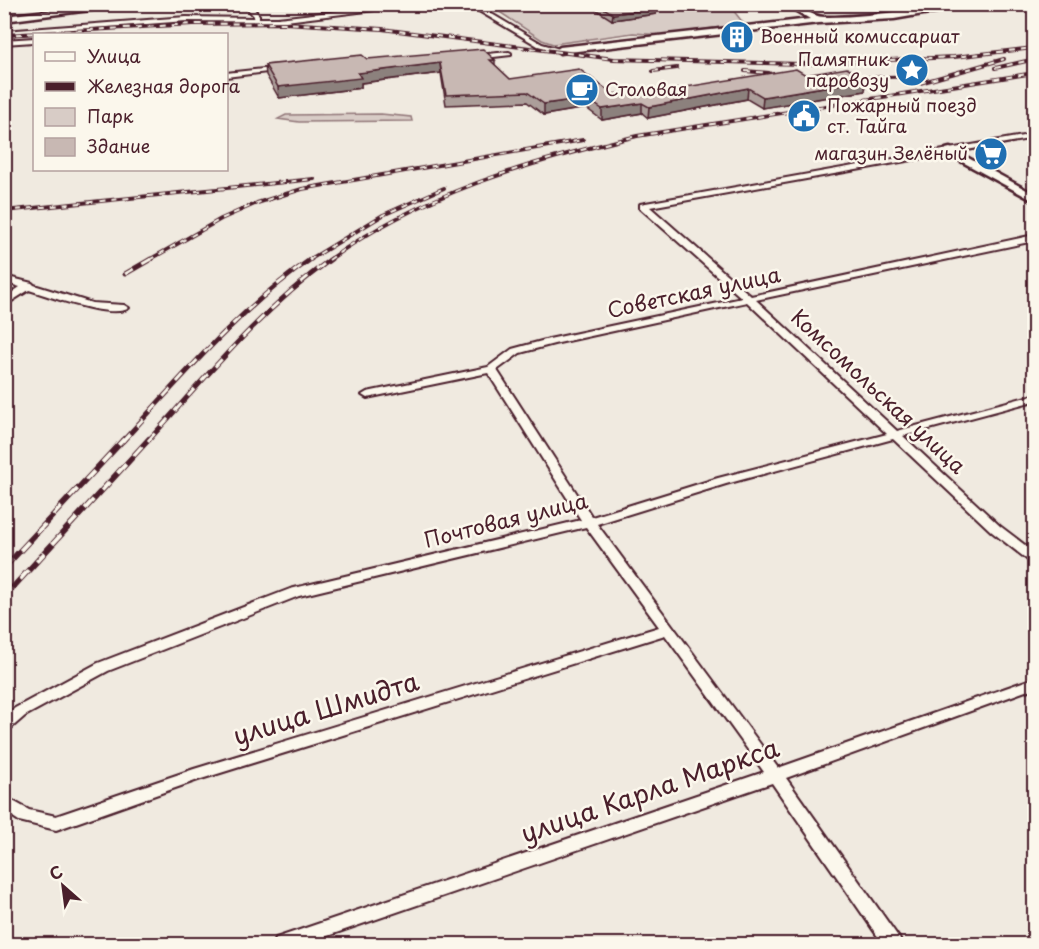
<svg xmlns="http://www.w3.org/2000/svg" width="1039" height="949" viewBox="0 0 1039 949" font-family="'Playpen Sans',sans-serif">
  <style>
    .green { fill: #d8ccc6; stroke: #917678; stroke-width: 1.5 }
    .lines { fill: none; stroke-linecap: round; stroke-linejoin: round }
    .street-casing { stroke: #4a1f2b; stroke-width: 4 }
    .secondary-casing { stroke: #4a1f2b; stroke-width: 5 }
    .street { fill: #fbf7ec; fill-rule: evenodd }
    .secondary { fill: #fbf7ec; fill-rule: evenodd }
    .rail-far2-casing { stroke: #4a1f2b; stroke-width: 4 }
    .rail-far1-casing { stroke: #4a1f2b; stroke-width: 5 }
    .rail-casing { stroke: #4a1f2b; stroke-width: 6 }
    .rail-far2 { stroke: #fbf7ec; stroke-width: 2; stroke-dasharray: 6; stroke-linecap: butt }
    .rail-far1 { stroke: #fbf7ec; stroke-width: 3; stroke-dasharray: 10; stroke-linecap: butt }
    .rail { stroke: #fbf7ec; stroke-width: 4; stroke-dasharray: 12; stroke-linecap: butt }
    .wall { fill: #ac9e9a; stroke: #4a1f2b; stroke-width: 1.5 }
    .shaded-wall { fill: #8c817d; stroke: #4a1f2b; stroke-width: 1.5 }
    .building { fill: #c8b8b3; stroke: #4a1f2b; stroke-width: 1.5 }
    .labels { text-anchor: middle; stroke-width: 5; stroke-linejoin: round; paint-order: stroke }
    .far-poi-label { font-size: 18px; fill: #4a1f2b; stroke: #fbf7ec; text-anchor: start }
    .street-label { font-size: 21px; fill: #4a1f2b; stroke: #fbf7ec }
    .near-street-label { font-size: 26px; fill: #4a1f2b; stroke: #fbf7ec }
  </style>
  <rect width="100%" height="100%" fill="#f0eae0"/>
  <filter id="ink" filterUnits="userSpaceOnUse"><feTurbulence type="fractalNoise" baseFrequency=".0167" numOctaves="2"/><feDisplacementMap in="SourceGraphic" scale="12" xChannelSelector="R" yChannelSelector="G"/><feConvolveMatrix kernelMatrix="1 2 1 2 8 2 1 2 1" color-interpolation-filters="sRGB"/></filter>
  <g filter="url(#ink)">
    <g class="green">
      <path d="M489 5H729L744 24 662 35 633 33 553 44 542 40Z"/>
      <path d="M381 114 411 117 412 121 299 122 278 119 286 115Z"/>
    </g>
    <g class="lines">
      <defs>
        <g id="street">
          <path d="M243 4H250L259 15V18H278L400 4H423L278 22 186 21 4 35V31L186 17 253 18 254 16Z"/>
          <path d="M467 4H475L542 44 563 50 560 52 538 46Z"/>
          <path d="M34 38V42L4 44V40Z"/>
          <path d="M509 52 511 53V55L476 59 473 57 476 55Z"/>
          <path d="M282 67 285 69 284 70 226 77V73Z"/>
          <path d="M1034 134V138L650 207 751 296 1034 235V241L756 300 897 431 1034 395V401L903 436 1000 526 1034 552V562L1029 561 992 532 893 439 726 484 597 524 778 768 1034 678V688L786 778 899 938 902 944H883L772 783 304 944H273L276 938 282 936 764 772 665 635 198 780 56 830 19 821 4 811V796L29 810 56 816 194 769 659 627 586 527 299 596 108 671 25 716 9 730 4 732V717L15 708 98 663 290 589 581 520 488 373 367 398 362 395 367 392 488 367 512 349 549 339 742 298 640 208V204ZM747 302 887 434 718 478 592 517 497 370 520 353 554 344Z"/>
          <path d="M4 276 32 283 34 285 92 303 124 305 129 308C113 320 48 296 29 290L4 306V298L20 287 4 282Z"/>
        </g>
        <g id="secondary">
          <path d="M107 4H137L4 21V16Z"/>
          <path d="M785 4C801 4 811 17 824 17 877 18 929 4 982 4L894 19 819 23 560 53 556 50 560 47 810 19Z"/>
          <path d="M950 148 1034 194V201L946 153V149Z"/>
        </g>
      </defs>
      <use href="#street" class="street-casing"/>
      <use href="#secondary" class="secondary-casing"/>
      <use href="#street" class="street"/>
      <use href="#secondary" class="secondary"/>
      <defs>
        <g id="rail-far2">
          <path d="M4 35 193 24 285 23 382 29 614 59 801 64 954 57 1034 48"/>
          <path d="M995 68 1031 60"/>
          <path d="M653 71 677 68"/>
          <path d="M745 71 769 73"/>
          <path d="M847 78 925 76"/>
          <path d="M920 83 1004 59"/>
          <path d="M4 211 314 179"/>
          <path d="M149 260 221 219 257 203 302 189 583 140"/>
          <path d="M309 260 383 215 444 188"/>
          <path d="M329 260C420 194 529 162 637 136L1034 73"/>
        </g>
        <g id="rail-far1">
          <path d="M125 274 151 259"/>
          <path d="M123 441C182 377 239 309 311 259"/>
          <path d="M148 441C206 377 261 310 331 259"/>
        </g>
        <g id="rail">
          <path d="M4 568 124 439"/>
          <path d="M4 597 149 439"/>
        </g>
      </defs>
      <use href="#rail-far2" class="rail-far2-casing"/>
      <use href="#rail-far1" class="rail-far1-casing"/>
      <use href="#rail" class="rail-casing"/>
      <use href="#rail-far2" class="rail-far2"/>
      <use href="#rail-far1" class="rail-far1"/>
      <use href="#rail" class="rail"/>
    </g>
    <g class="wall">
      <path d="M587 4H650L657 8 656 14 612 20Z"/>
      <path d="M367 59 495 60V65L510 79 613 94 656 92 806 75 865 91 762 108 747 99 648 118 642 113 602 120 586 108 544 115 527 102 446 105 441 73 361 83V88L279 98 266 75 265 65Z"/>
    </g>
    <g class="shaded-wall">
      <path d="M657 8 656 14 612 20 613 14Z"/>
      <path d="M440 63 441 73 361 83V88L279 98 278 87 358 73Z"/>
      <path d="M866 80 865 91 762 108 763 97Z"/>
      <path d="M748 88 747 99 648 118 649 107Z"/>
      <path d="M586 98V108L544 115V104Z"/>
      <path d="M642 103V113L602 120V109Z"/>
    </g>
    <g class="building">
      <path d="M597 4H650L657 8 613 14Z"/>
      <path d="M483 49 495 60H490L510 79 579 69 613 94 652 89 656 92 796 69 806 75 847 68 866 80 763 97 748 88 649 107 642 103 602 109 586 98 544 104 527 92 446 95 440 63 358 73 361 78 278 87 265 65 362 55 367 59Z"/>
    </g>
  </g>
  <defs>
    <symbol id="building-disc" viewBox="-11 -11 22 22"><circle r="9.5" fill="#1f6fb2" stroke="#fbf7ec"/><path d="M-4-6H4V6H1V3H-1V6H-4ZM-2.5-4.3h1.7v1.8h-1.7ZM.8-4.3h1.7v1.8H.8ZM-2.5-1h1.7V.8h-1.7ZM.8-1h1.7V.8H.8Z" fill="#fff"/></symbol>
    <symbol id="sight-disc" viewBox="-11 -11 22 22"><circle r="9.5" fill="#1f6fb2" stroke="#fbf7ec"/><path d="M0-6L1.8-2.2L6-1.7L2.9 1.2L3.7 5.4L0 3.3L-3.7 5.4L-2.9 1.2L-6-1.7L-1.8-2.2Z" fill="#fff"/></symbol>
    <symbol id="cafe-disc" viewBox="-11 -11 22 22"><circle r="9.5" fill="#1f6fb2" stroke="#fbf7ec"/><path d="M-5.5-4.5H6V0H3Q3 3.5 0 3.5H-2.5Q-5.5 3.5-5.5 0ZM3-3.2v2h1.7v-2ZM-6 4.5H4V6H-6Z" fill="#fff"/></symbol>
    <symbol id="civic-disc" viewBox="-11 -11 22 22"><circle r="9.5" fill="#1f6fb2" stroke="#fbf7ec"/><path d="M-.6-6.5H3V-4.5H.6V-3L4-1V1h2V6H-6V1h2V-1L-.6-3ZM-1.2 2.5V6h2.4V2.5Z" fill="#fff"/></symbol>
    <symbol id="supermarket-disc" viewBox="-11 -11 22 22"><circle r="9.5" fill="#1f6fb2" stroke="#fbf7ec"/><path d="M-6-5.5h2.5l.6 2H6L4.5 2H-2.5L-4.4-4H-6ZM-1.5 3.2a1.3 1.3 0 1 0 .1 0ZM3 3.2a1.3 1.3 0 1 0 .1 0Z" fill="#fff"/></symbol>
  </defs>
  <g fill-rule="evenodd">
    <use href="#building-disc" x="718" y="18" width="38" height="38"/>
    <use href="#sight-disc" x="893" y="51" width="38" height="38"/>
    <use href="#cafe-disc" x="563" y="71" width="38" height="38"/>
    <use href="#civic-disc" x="785" y="97" width="38" height="38"/>
    <use href="#supermarket-disc" x="972" y="135" width="38" height="38"/>
  </g>
  <g class="labels">
    <g class="far-poi-label">
      <text x="760" y="43">Военный комиссариат</text>
      <text x="889" y="66" text-anchor="end">Памятник<tspan x="889" dy="21">паровозу</tspan></text>
      <text x="605" y="96">Столовая</text>
      <text x="827" y="112">Пожарный поезд<tspan x="827" dy="21">ст. Тайга</tspan></text>
      <text x="968" y="160" text-anchor="end">магазин Зелёный</text>
    </g>
    <g class="street-label">
      <text transform="translate(694 293) rotate(-12)" y="7">Советская улица</text>
      <text transform="translate(878 392) rotate(43)" y="7">Комсомольская улица</text>
      <text transform="translate(506 521) rotate(-14)" y="7">Почтовая улица</text>
    </g>
    <g class="near-street-label">
      <text transform="translate(326 709) rotate(-17)" y="9">улица Шмидта</text>
      <text transform="translate(650 791) rotate(-19)" y="9">улица Карла Маркса</text>
    </g>
  </g>
  <rect width="1039" height="949" fill="none" stroke="#fbf7ec" stroke-width="24"/>
  <rect x="12" y="12" width="1015" height="925" fill="none" stroke="#4a1f2b" stroke-width="2" filter="url(#ink)"/>
  <rect x="33" y="33" width="195" height="138" fill="#fbf7ec" stroke="#b4a19f" stroke-width="1.5"/>
  <rect x="45" y="52" width="30" height="9" fill="#fbf7ec" stroke="#b4a19f" stroke-width="1.5"/>
  <text x="87" y="63" font-size="18" fill="#4a1f2b">Улица</text>
  <rect x="45" y="82" width="30" height="9" fill="#4a1f2b" stroke="#b4a19f" stroke-width="1.5"/>
  <text x="87" y="93" font-size="18" fill="#4a1f2b">Железная дорога</text>
  <rect x="45" y="108" width="30" height="18" fill="#d8ccc6" stroke="#b4a19f" stroke-width="1.5"/>
  <text x="87" y="123" font-size="18" fill="#4a1f2b">Парк</text>
  <rect x="45" y="138" width="30" height="18" fill="#c8b8b3" stroke="#b4a19f" stroke-width="1.5"/>
  <text x="87" y="153" font-size="18" fill="#4a1f2b">Здание</text>
  <g transform="translate(63 886) rotate(332)" stroke="#fbf7ec" stroke-width="4.5" paint-order="stroke">
  <path d="M0-4.5L10 22L0 15L-10 22Z" fill="#4a1f2b"/>
  <text y="-9" font-size="16" font-weight="bold" text-anchor="middle" fill="#4a1f2b">С</text>
  </g>
</svg>
